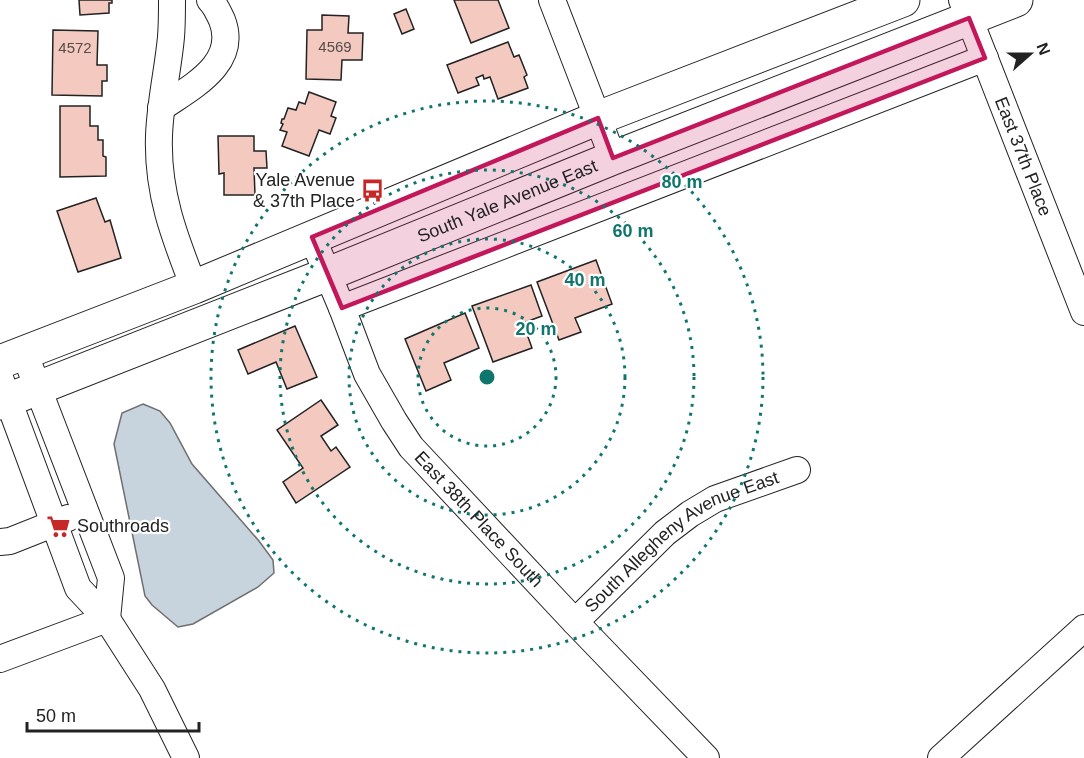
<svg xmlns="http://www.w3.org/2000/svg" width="1084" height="758" viewBox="0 0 1084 758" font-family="Helvetica,sans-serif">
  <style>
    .water { fill: #c7d3dd; stroke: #6f6f6f; stroke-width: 1.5 }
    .building { fill: #f3c9c0; stroke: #222; stroke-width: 1.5 }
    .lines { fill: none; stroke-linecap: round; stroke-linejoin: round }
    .minor-casing { stroke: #222; stroke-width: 28 }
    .major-casing { stroke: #222; stroke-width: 35 }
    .minor { stroke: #fff; stroke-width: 26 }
    .major { stroke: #fff; stroke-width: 33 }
    .marked { fill: #c2185b; fill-opacity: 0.2; stroke: #c2185b; stroke-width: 4.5; stroke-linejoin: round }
    .ring { fill: none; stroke: #0f766e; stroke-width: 3; stroke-dasharray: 3 6 }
    .labels { text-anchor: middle; stroke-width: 4.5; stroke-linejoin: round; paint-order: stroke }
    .number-label { font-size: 15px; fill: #564c4a }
    .street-label { font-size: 18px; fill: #222; stroke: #fff }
    .poi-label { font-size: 18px; fill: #222; stroke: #fff; text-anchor: end }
    .centre { fill: #0f766e; stroke: #fff; stroke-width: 3 }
    .ring-label { font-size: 18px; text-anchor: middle; font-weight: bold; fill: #0f766e; stroke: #fff; stroke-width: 4.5; stroke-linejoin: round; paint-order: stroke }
  </style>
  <rect width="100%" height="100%" fill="#fff"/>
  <path class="water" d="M143 404 160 411 170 423 192 464 259 541 273 560 274 573 258 587 193 624 178 627 152 605 145 596 114 444 122 413Z"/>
  <g class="building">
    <path d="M79 0H112V3H109V13L80 15Z"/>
    <path d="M454 0H498L509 28 471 43Z"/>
    <path d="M406 9 414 29 402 34 394 14Z"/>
    <path d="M322 15 349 16 348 33H363L362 60H342L341 80 306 79 307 30H322Z"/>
    <path d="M53 30 98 31 97 65H107V81H102V96L52 95Z"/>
    <path d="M508 42 514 57 519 55 527 75 524 77 528 88 498 99 490 77 484 79 483 75 476 78 479 85 458 93 447 65Z"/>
    <path d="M309 92 336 102 331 116 336 118 330 134 319 130 309 156 282 146 287 132 280 130 283 124 281 123 282 119H284L288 108 296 110 299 102 305 104Z"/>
    <path d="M60 106H90V126H98V140H103V156L106 157V176L60 177Z"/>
    <path d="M218 136H254V151H266L267 168H254L255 195H224V173L219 174Z"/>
    <path d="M96 198 105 222 110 220 121 258 78 272 57 211Z"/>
    <path d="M596 260 612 304 575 318 581 332 559 340 537 282Z"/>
    <path d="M531 285 542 316 523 323 532 348 493 362 472 306Z"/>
    <path d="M465 313 479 348 444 363 451 380 426 391 405 339Z"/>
    <path d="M295 326 317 377 287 389 276 362 248 374 238 350Z"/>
    <path d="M321 400 338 425 321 436 331 451 336 447 350 467 296 503 283 482 303 468 277 430Z"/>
  </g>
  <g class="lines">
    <defs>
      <g id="minor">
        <path d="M172 0C172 12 172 25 171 37 168 70 160 103 159 136 157 192 174 236 194 287"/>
        <path d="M552 0 613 158"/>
        <path id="s1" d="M962 0 1084 312"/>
        <path d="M161 108C191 87 239 64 222 20 218 12 216 6 210 0"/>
        <path id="s2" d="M312 237 342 308 367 374 394 421 411 447 575 622 706 758"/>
        <path d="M342 308 985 58"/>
        <path d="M24 352 111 578 107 619"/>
        <path d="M0 378 78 588 107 619 152 689 186 758"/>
        <path d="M0 542 10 541 68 518"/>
        <path id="s3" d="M575 622 665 533 690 514 715 499 797 470"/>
        <path d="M0 659 107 619"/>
        <path d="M941 758 1084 628"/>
      </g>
      <g id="major">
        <path d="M0 362 194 287 598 118 903 0"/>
        <path id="s4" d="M0 403 328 274 613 158 1016 0"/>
      </g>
    </defs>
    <use href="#minor" class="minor-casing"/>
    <use href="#major" class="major-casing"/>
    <use href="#minor" class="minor"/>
    <use href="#major" class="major"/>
  </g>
  <path class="marked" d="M969 18 985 58 342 308 312 237 598 118 613 158Z"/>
  <g class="ring">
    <circle cx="487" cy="377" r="69"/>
    <circle cx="487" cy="377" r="138"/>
    <circle cx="487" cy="377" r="207"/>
    <circle cx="487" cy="377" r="276"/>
  </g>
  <defs>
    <symbol id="bus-bare" viewBox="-9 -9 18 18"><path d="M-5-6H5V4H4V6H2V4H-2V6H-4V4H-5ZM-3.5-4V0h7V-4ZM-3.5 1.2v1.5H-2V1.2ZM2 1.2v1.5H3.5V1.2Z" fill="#c62828" stroke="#fff" stroke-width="2.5" paint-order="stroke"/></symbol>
    <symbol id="supermarket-bare" viewBox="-9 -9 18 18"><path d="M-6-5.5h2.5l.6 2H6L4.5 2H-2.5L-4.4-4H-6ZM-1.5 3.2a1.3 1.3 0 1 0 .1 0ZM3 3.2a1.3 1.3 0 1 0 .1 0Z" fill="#c62828" stroke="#fff" stroke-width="2.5" paint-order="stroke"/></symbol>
  </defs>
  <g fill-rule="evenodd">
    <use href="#bus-bare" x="356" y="174" width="33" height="33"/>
    <use href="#supermarket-bare" x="42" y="510" width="33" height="33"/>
  </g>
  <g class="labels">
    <g class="number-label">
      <text x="335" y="52">4569</text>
      <text x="75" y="53">4572</text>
    </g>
    <g class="street-label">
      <text dy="6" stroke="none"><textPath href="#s1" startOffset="168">East 37th Place</textPath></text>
      <text dy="6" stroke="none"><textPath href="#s4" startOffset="546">South Yale Avenue East</textPath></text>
      <text dy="6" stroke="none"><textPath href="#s2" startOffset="332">East 38th Place South</textPath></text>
      <text dy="6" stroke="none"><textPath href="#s3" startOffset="136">South Allegheny Avenue East</textPath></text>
    </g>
    <g class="poi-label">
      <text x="355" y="186">Yale Avenue<tspan x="355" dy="21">&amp; 37th Place</tspan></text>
      <text x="77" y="532" text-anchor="start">Southroads</text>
    </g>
  </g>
  <circle cx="487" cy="377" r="9" class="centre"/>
  <g class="ring-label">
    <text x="682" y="188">80 m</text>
    <text x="633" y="237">60 m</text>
    <text x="585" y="286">40 m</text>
    <text x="536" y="335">20 m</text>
  </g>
  <g transform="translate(1030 54) rotate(69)" stroke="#ffffff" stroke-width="4.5" paint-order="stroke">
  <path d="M0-4.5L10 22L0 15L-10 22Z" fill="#222222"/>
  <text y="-9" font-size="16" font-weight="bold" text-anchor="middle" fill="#222222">N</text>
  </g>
  <path d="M27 722v9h172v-9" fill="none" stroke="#222222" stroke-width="3"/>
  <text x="36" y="722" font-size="18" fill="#222222" stroke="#ffffff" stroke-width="4.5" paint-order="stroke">50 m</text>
</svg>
